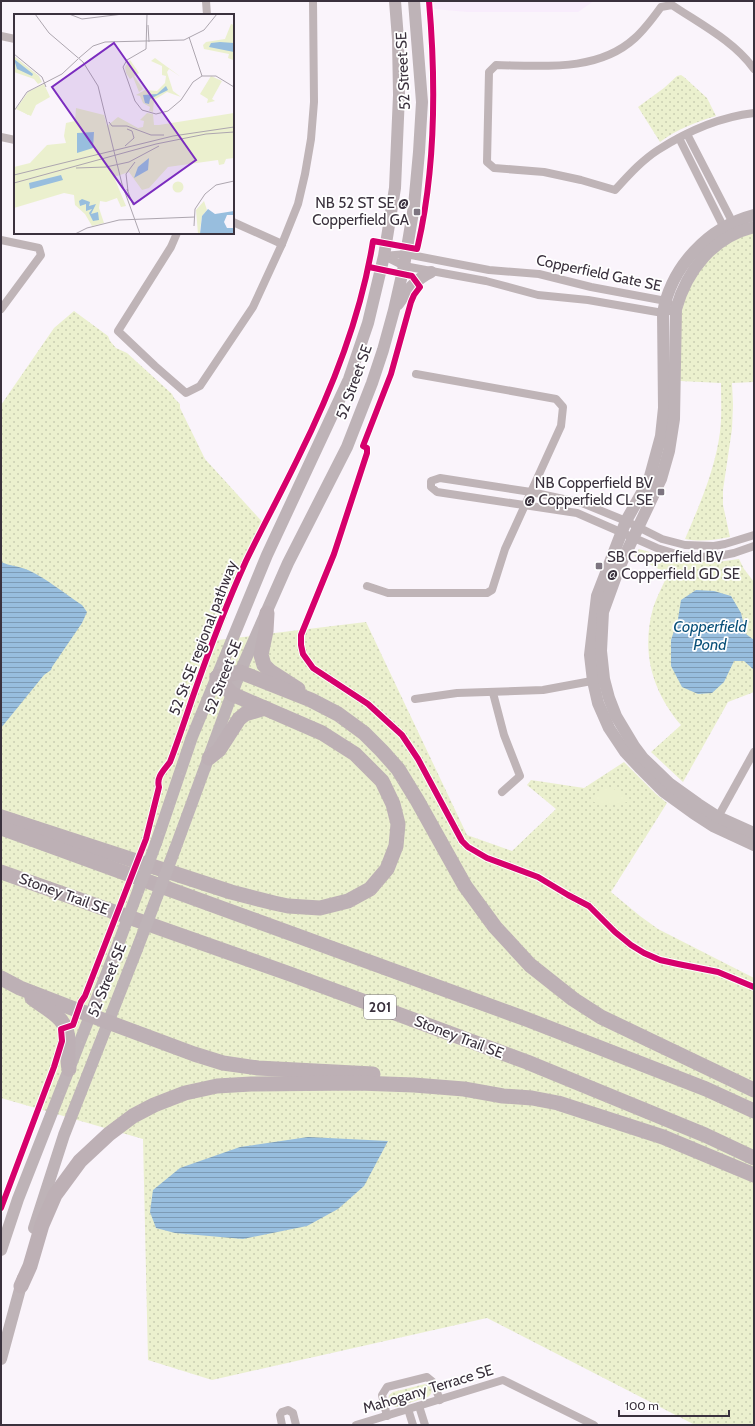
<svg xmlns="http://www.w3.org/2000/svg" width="755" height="1426" viewBox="0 0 755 1426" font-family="Cabin,sans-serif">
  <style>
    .built { fill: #f8ecfc }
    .grass { fill: url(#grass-dots) }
    .pitch { fill: #ebf0ce }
    .water { fill: url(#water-rules) }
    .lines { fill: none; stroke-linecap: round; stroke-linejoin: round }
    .street { stroke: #bfb4b7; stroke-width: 8 }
    .secondary { stroke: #beb3b7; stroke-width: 12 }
    .highway { stroke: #bdb0b5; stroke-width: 15 }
    .secondary-bridge { stroke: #beb3b7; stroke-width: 12 }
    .cycleway-casing { stroke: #fff; stroke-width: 8 }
    .cycleway { stroke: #d6006c; stroke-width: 6 }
    .poi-dot { fill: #7d7580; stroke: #fff; stroke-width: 1.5 }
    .labels { text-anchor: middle; stroke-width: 3.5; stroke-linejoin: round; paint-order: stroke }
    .shield { fill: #fff; stroke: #756f77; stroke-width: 1 }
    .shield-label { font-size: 14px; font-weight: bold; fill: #3a313d }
    .street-label { font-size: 15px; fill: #3a313d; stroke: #fff }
    .poi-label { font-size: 15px; fill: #3a313d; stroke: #fff; text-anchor: end }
    .water-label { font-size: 16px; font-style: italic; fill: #095079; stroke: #fff }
    .inset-road { fill: none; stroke: #ada6af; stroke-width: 1 }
    .view { fill: #7b2cbf; fill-opacity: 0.15; stroke: #7b2cbf; stroke-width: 2 }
    .inset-edge { fill: none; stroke: #3a313d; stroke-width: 2 }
  </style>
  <defs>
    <pattern id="grass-dots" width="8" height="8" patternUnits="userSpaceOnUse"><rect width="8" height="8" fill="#ebf0ce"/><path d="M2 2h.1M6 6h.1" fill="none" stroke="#caceb2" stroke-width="1.8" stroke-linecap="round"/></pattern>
    <pattern id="water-rules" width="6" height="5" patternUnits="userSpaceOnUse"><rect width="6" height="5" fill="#98bede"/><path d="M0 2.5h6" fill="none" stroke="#7d9bb5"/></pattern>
  </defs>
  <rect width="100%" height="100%" fill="#faf4fb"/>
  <path class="built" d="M433 1H594L578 12H467L434 9Z"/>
  <g class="grass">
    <path d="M681 75 684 77 707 98 716 116C696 122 677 129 660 142L638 107 664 88 677 76Z"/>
    <path d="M754 232V382L732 383 733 405 732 429 723 490V505L730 537C715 540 701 542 685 539 700 504 715 470 720 432 722 416 721 399 721 383L680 381V315L689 284 712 254 735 238Z"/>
    <path d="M74 311 108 336 110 341 116 348 127 353 172 394 174 398 180 404V408L205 459 266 526 240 583 218 640 366 622 467 835 512 851 556 809 527 785 531 780 584 788 624 762 656 794 667 803 611 892 640 916 658 929 754 978V1425H695L487 1318 212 1380 148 1360 143 1139 1 1098V405L54 328Z"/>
    <path d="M639 549 682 561 717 562 739 559 744 569 754 582V692L728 702 683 782 651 752 681 725C652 691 641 652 653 608 657 596 663 585 668 574L634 556Z"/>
    <path d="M425 1384 429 1386C433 1390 432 1394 428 1397L396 1407 391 1405 388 1401 389 1395 393 1392Z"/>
  </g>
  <path class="pitch" d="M606 788C615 788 621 792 628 798V802C623 803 615 803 611 806L590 801C594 794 598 791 606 788Z"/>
  <g class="water">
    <path d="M1 562C10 566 19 566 28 570 47 579 64 593 82 605L87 612 82 623 52 667 51 670 44 675 1 728Z"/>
    <path d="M696 590 714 591 731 596 741 613 746 634 754 640V670L744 661H734L724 682 712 693 698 694 682 687 671 666V640L678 619 681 600Z"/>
    <path d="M308 1137 388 1141 364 1186 338 1209 307 1226 243 1239 175 1233 156 1228 150 1212 153 1190 180 1168 240 1147Z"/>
  </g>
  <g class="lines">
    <g class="street">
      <path d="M206 1 207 15"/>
      <path d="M1 36 15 39"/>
      <path d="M754 69C734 41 700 24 672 5L661 7C653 18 645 29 635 38 598 72 543 66 496 65L489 72 487 162 494 168 544 172 581 180 615 190C628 176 641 161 658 150 686 132 720 117 754 113"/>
      <path d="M687 134 735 227"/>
      <path d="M1 137 15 140"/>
      <path d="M679 138 726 232"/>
      <path d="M233 222 282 244"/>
      <path d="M177 233 171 247 118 331 155 366 186 393 200 386 253 307 282 244 298 204 305 174 311 139 314 102 313 1"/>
      <path d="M1 240 39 248 41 255 1 309"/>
      <path d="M384 256 404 266 486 281 538 295 588 300 663 313 676 309"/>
      <path d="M384 256 406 254 489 270 539 274 591 287 666 301 669 303"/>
      <path d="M754 535 725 544 714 546 685 545 662 539 626 521 582 503 531 492 440 478 431 481V487L437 492 577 513 657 548 683 556 714 557 734 553 754 546"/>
      <path d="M367 586 388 593H487L492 590 505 549 561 426 563 407 556 399 416 374"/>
      <path d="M493 693 504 735 520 776 502 792"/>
      <path d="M415 699 457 693 543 690 597 680"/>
      <path d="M718 817 754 752"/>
      <path d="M419 1406 425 1425"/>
      <path d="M408 1409 413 1425"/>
      <path d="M387 1416 382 1395 387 1387 427 1377 433 1382 440 1400"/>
      <path d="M282 1425 280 1415 282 1412 288 1410 293 1413 296 1425"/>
      <path d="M356 1425 503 1380 594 1425"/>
    </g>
    <g class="secondary">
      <path d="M754 215C708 227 671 267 663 313L664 408 661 436 649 480 626 521 597 596 590 655 593 681 598 703 609 728 625 752 639 767 664 792 693 813 713 826 754 845"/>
      <path d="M754 227C713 237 687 270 676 309L674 419 669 451 661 479 619 568 603 612 601 651 604 679 609 698 616 716 634 746 643 758 670 784 698 804 718 817 754 833"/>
      <path d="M398 304C407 291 416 279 431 272"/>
      <path d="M156 843 192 737 267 555 349 379 368 323 384 256 395 188 399 95 398 39 395 1"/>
      <path d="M175 849 240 672 288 563 347 447 372 383 383 350 394 310 404 266 414 206 419 152 422 102 414 1"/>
      <path d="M34 1228 64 1135 137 949"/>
      <path d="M1 1250 18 1199 119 942"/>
      <path d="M1 1359 23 1278"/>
    </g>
    <g class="highway">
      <path d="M267 613 266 631 261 655 264 665 270 671 298 689"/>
      <path d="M217 677 240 672 311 700 338 714 364 733 382 751 398 769 417 800 465 886 495 927 530 965 573 999 601 1017 754 1090"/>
      <path d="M209 758 219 750 239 719 245 714 265 708"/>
      <path d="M1 817 231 892 274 903 288 906 320 908 348 901 370 889 387 869 396 846 398 824 393 804 382 781 355 754 322 733 232 694 217 677"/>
      <path d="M1 828 526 1019 706 1089 754 1111"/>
      <path d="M1 872 290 974 527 1062 705 1135 754 1158"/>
      <path d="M1 978 20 988 108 1022 194 1054 223 1063 258 1068 373 1074"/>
      <path d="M32 998C48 1011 68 1017 68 1041 68 1051 67 1059 69 1069"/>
      <path d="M21 1286 30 1266 42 1225 55 1195 80 1161 109 1134 133 1116 154 1105 185 1093 217 1086 251 1084 358 1083 414 1085 464 1089 503 1096 532 1098 558 1103 663 1137 754 1175"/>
    </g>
    <g class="secondary-bridge">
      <path d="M119 942 156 843"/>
      <path d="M137 949 175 849"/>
    </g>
    <defs>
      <g id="cycleway">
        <path d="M369 267 412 276 420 287 414 295 411 302 391 374 363 446 367 448V453L334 554 301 635V645L303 654 313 668 368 704 402 735 418 759 462 841 468 847 487 858 538 877 568 895 589 906 615 932 631 945 644 953 660 960 678 964 718 972 754 987"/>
        <path d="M1 1208 54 1067 62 1041 61 1029 73 1025 81 1002 85 996 146 839 159 787C156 777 164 770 170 762 178 741 185 720 192 699 208 653 226 605 246 561 263 526 281 493 298 458 332 390 361 317 373 241L417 249 418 245C436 166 436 82 429 1"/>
      </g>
    </defs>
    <use href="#cycleway" class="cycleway-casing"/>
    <use href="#cycleway" class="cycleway"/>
  </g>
  <g class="poi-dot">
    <rect x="413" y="208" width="8" height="8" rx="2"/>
    <rect x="657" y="488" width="8" height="8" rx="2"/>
    <rect x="595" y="562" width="8" height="8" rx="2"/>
  </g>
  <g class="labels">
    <rect class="shield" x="364" y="995" width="32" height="24" rx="3"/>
    <g class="shield-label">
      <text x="380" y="1012">201</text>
    </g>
    <g class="street-label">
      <text transform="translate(403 71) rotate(-93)" y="5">52 Street SE</text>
      <text transform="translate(599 273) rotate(12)" y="5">Copperfield Gate SE</text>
      <text transform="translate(354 382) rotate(-70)" y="5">52 Street SE</text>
      <text transform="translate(203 638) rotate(-69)" y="5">52 St SE regional pathway</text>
      <text transform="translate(223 677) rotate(-69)" y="5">52 Street SE</text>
      <text transform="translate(64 894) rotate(20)" y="5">Stoney Trail SE</text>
      <text transform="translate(107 980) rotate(-68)" y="5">52 Street SE</text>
      <text transform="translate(459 1037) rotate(21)" y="5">Stoney Trail SE</text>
      <text transform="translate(428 1389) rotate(-17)" y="5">Mahogany Terrace SE</text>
    </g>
    <g class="poi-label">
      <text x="409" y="208">NB 52 ST SE @<tspan x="409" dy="17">Copperfield GA</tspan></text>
      <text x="653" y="488">NB Copperfield BV<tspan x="653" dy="17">@ Copperfield CL SE</tspan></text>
      <text x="607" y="562" text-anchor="start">SB Copperfield BV<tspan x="607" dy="17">@ Copperfield GD SE</tspan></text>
    </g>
    <g class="water-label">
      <text x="710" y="632">Copperfield<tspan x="710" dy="18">Pond</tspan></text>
    </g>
  </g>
  <g transform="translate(14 14)">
    <rect width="220" height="220" fill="#faf4fb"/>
    <path d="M217 10 220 11 219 46 214 44 215 40 190 35 189 31 192 28 211 25ZM0 42 25 62 28 68 24 70 20 65 0 58ZM141 44 167 63 155 55 153 58 159 77 167 83 153 78 140 86 139 98 135 97 136 93 129 89 126 82 122 81 131 76 143 77 151 69 152 62 148 61V52L137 47ZM116 46 125 59 120 62 129 75 125 78 119 63 116 65 112 59 111 53ZM197 62 208 67 198 85 201 87 193 89 194 85 186 80ZM30 70 36 83 22 91 17 102 2 95 14 78ZM62 94 90 101 93 112 104 103 124 114 129 113 130 107 126 106 133 99 139 100 140 111H145L220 99V144L212 145 210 150 205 151 204 146 154 153 135 174 128 176 115 158 100 163 112 192 107 193 103 184 92 188 86 187 85 194 90 209 78 212 71 200 61 191 60 181 50 179 0 194V153L16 149 33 131 52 129 50 122 52 109 61 107ZM158.5 173a5.5 5.5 0 1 1 11 0a5.5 5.5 0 1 1-11 0ZM190 187 193 196 188 202 186 216 188 220H184L182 196Z" fill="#ebf0ce"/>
    <path d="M16 79 24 87 14 101 4 95 9 88 18 93 10 85Z" fill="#ebf0ce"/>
    <path d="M206 28 220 29V38L195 33 197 29ZM0 45 19 60 18 62 3 55ZM152 72 154 76 136 85 135 90 131 89 129 81 143 80ZM80 118 79 134 63 139V119ZM135 144 134 156 120 164 124 153ZM47 161 49 166 16 175 15 169ZM68 185 76 188 75 192 82 190 77 200 84 198 85 206 79 207 75 199 78 195 72 197V190L66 192 65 187ZM194 195 201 200 220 197V201H213L210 208 213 214H220V220H186L188 202Z" fill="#98bede"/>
    <path class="inset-road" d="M21 0 35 19 69 48 84 72 108 170 126 220M55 0 68 5 109 0M133 0 132 35 113 46 109 53 121 87 128 96 142 100 154 97 167 86 179 68 188 62H202L220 73M134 11 135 28M175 23 188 62M0 40 28 63 32 73M65 44 79 32 91 28 170 26 190 16 203 0M0 97 13 78 48 60 64 45M95 108 98 112H113L137 121H150M111 132 120 124 118 117 113 115M62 154 92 153 115 148 145 132M0 161 159 122 220 113M0 169 142 130 192 120 220 118M113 175 119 191M114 177 112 160 121 148M180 212 181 195 191 180 202 171 220 167M61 220 73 214 105 206 181 203"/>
    <path class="view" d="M100 29 182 146 120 190 38 73Z"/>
    <rect width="220" height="220" class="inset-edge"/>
  </g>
  <rect width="755" height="1426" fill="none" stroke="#3a313d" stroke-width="4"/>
  <path d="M619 1410v6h110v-6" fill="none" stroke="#3a313d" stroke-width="2"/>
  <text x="625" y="1410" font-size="12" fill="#3a313d" stroke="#ffffff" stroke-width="3" paint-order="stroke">100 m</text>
</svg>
